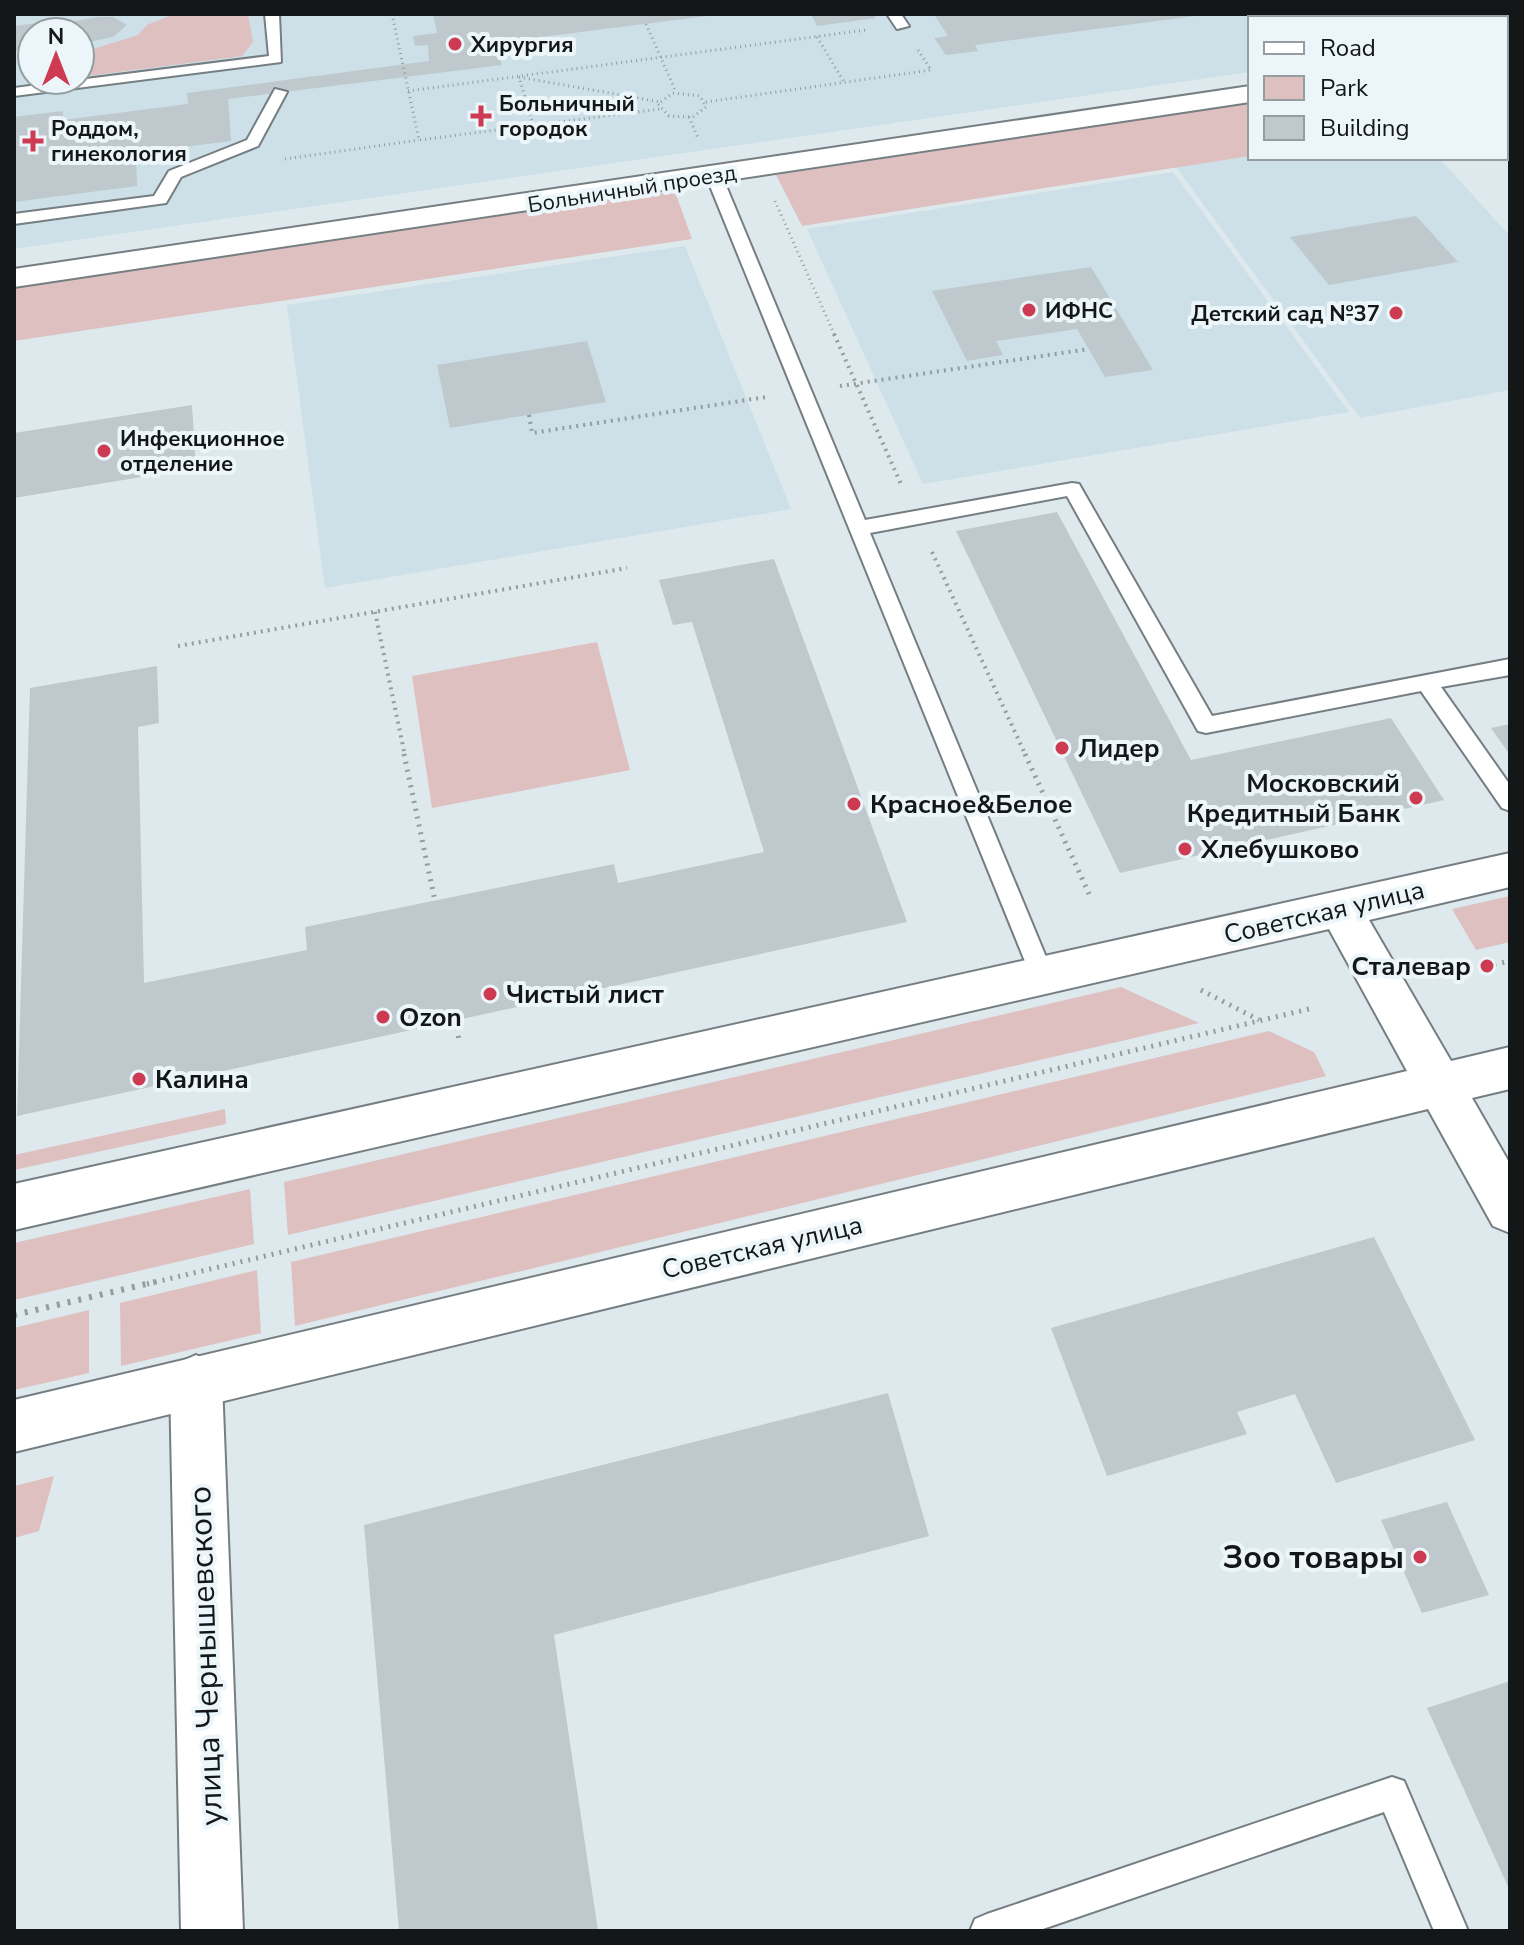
<svg xmlns="http://www.w3.org/2000/svg" width="1524" height="1945" viewBox="0 0 1524 1945" font-family="'Nunito Sans',sans-serif">
  <style>
    .built { fill: #cddfe7; fill-rule: evenodd }
    .green { fill: #dec0c0 }
    .building { fill: #bfc9cd }
    .lines { fill: none; stroke-linecap: round; stroke-linejoin: round }
    .service-casing { stroke: #757e82; stroke-width: 4 }
    .minor-casing { stroke: #757e82; stroke-width: 4 }
    .secondary-casing { stroke: #757e82; stroke-width: 4 }
    .path-far3 { stroke: #939c9f; stroke-width: 3; stroke-dasharray: 1 4; stroke-linecap: butt }
    .path-far2 { stroke: #939c9f; stroke-width: 4; stroke-dasharray: 2 5; stroke-linecap: butt }
    .path-far1 { stroke: #939c9f; stroke-width: 5; stroke-dasharray: 2 6; stroke-linecap: butt }
    .path { stroke: #939c9f; stroke-width: 6; stroke-dasharray: 3 8; stroke-linecap: butt }
    .service { fill: #fff; fill-rule: evenodd }
    .minor { fill: #fff; fill-rule: evenodd }
    .secondary { fill: #fff; fill-rule: evenodd }
    .poi-dot { fill: #cc3b51; stroke: #ecf6fa; stroke-width: 3 }
    .labels { text-anchor: middle; stroke-width: 8; stroke-linejoin: round; paint-order: stroke }
    .far-poi-label { font-size: 22px; font-weight: bold; fill: #131718; stroke: #ecf6fa; text-anchor: start }
    .far-street-label { font-size: 22px; fill: #131718; stroke: #ecf6fa }
    .poi-label { font-size: 26px; font-weight: bold; fill: #131718; stroke: #ecf6fa; text-anchor: start }
    .street-label { font-size: 26px; fill: #131718; stroke: #ecf6fa }
    .near-poi-label { font-size: 32px; font-weight: bold; fill: #131718; stroke: #ecf6fa; text-anchor: end }
    .near-street-label { font-size: 32px; fill: #131718; stroke: #ecf6fa }
  </style>
  <rect width="100%" height="100%" fill="#dee9ed"/>
  <g class="built">
    <path d="M14 14H1340L1344 18H1250V72L14 249ZM32 32H80V80H32Z"/>
    <path d="M1250 156 1439 158 1510 236V390L1360 418 1176 167Z"/>
    <path d="M1173 172 1349 412 923 484 807 229Z"/>
    <path d="M685 246 791 509 325 588 287 305Z"/>
  </g>
  <g class="green">
    <path d="M174 14H248L253 42 242 56 80 77V53L138 35 147 25Z"/>
    <path d="M1250 103V156L802 226 776 175Z"/>
    <path d="M674 189 692 239 14 341V285Z"/>
    <path d="M597 642 630 770 432 808 412 676Z"/>
    <path d="M1510 896V942L1476 950 1452 909Z"/>
    <path d="M1121 987 1199 1023 288 1235 284 1182Z"/>
    <path d="M1269 1031 1314 1052 1326 1076 295 1326 291 1262Z"/>
    <path d="M225 1109 226 1124 14 1170V1155Z"/>
    <path d="M250 1189 254 1244 14 1300V1243Z"/>
    <path d="M257 1270 261 1333 121 1366 120 1303Z"/>
    <path d="M89 1310V1373L14 1390V1328Z"/>
    <path d="M54 1476 39 1531 14 1538V1486Z"/>
  </g>
  <g class="building">
    <path d="M433 14 707 16 495 43 502 65 228 99 231 141 136 153 137 186 14 202V117L63 111V120L188 104 187 93 429 61 428 45 415 46 413 36 437 33Z"/>
    <path d="M811 14H873L876 18 817 26Z"/>
    <path d="M952 14H1195V16L975 45 978 51 946 55 934 38 948 36 935 16Z"/>
    <path d="M98 17H113L127 25 113 37 80 44V32H32V49L14 51V26L63 20V23Z"/>
    <path d="M1416 216 1458 262 1329 285 1290 237Z"/>
    <path d="M1091 267 1153 370 1105 377 1077 329 996 341 1003 355 967 361 932 291Z"/>
    <path d="M587 341 606 402 450 428 437 365Z"/>
    <path d="M192 405 196 468 14 498V433Z"/>
    <path d="M1057 512 1191 760 1391 718 1444 800 1120 873 956 531Z"/>
    <path d="M774 559 907 922 17 1116 30 688 157 666 159 723 138 727 144 983 307 950 305 927 614 864 618 883 764 852 692 622 673 625 659 580Z"/>
    <path d="M1510 724V755L1491 728Z"/>
    <path d="M1374 1237 1475 1440 1336 1483 1295 1394 1237 1412 1247 1434 1107 1476 1051 1328Z"/>
    <path d="M888 1393 929 1536 554 1635 598 1931H399L364 1525Z"/>
    <path d="M1447 1502 1489 1595 1422 1613 1381 1520Z"/>
    <path d="M1510 1681V1891L1427 1708Z"/>
  </g>
  <g class="lines">
    <defs>
      <g id="service">
        <path d="M265 14H279L281 62 14 96V88L269 56Z"/>
        <path d="M887 14H901L909 26 897 29Z"/>
        <path d="M275 89 287 92 258 146 181 177 166 203 14 224V214L154 196 169 171 247 140Z"/>
        <path d="M714 171 722 176 865 520 1072 483 1079 484 1212 716 1510 659V675L1441 687 1510 785V811L1502 808 1421 691 1206 733 1198 731 1067 496 870 533 1053 974 1049 981 1041 984 1033 981 706 176Z"/>
        <path d="M1392 1777 1404 1781 1468 1931H1434L1384 1812 1037 1931H970L975 1919 987 1914Z"/>
      </g>
      <g id="minor">
        <path d="M1250 86V102L14 287V269Z"/>
        <path d="M196 1355 214 1363 222 1381 243 1931H181L170 1381 178 1363Z"/>
      </g>
      <g id="secondary">
        <path d="M1389 14H1416L1419 18H1392Z"/>
        <path d="M1506 113 1510 114V133L1506 132Z"/>
        <path d="M1510 853V887L1369 920 1451 1061 1510 1047V1089L1472 1098 1510 1164V1233L1493 1226 1428 1109 14 1452V1400L1407 1071 1329 929 14 1230V1184Z"/>
      </g>
    </defs>
    <use href="#service" class="service-casing"/>
    <use href="#minor" class="minor-casing"/>
    <use href="#secondary" class="secondary-casing"/>
    <g class="path-far3">
      <path d="M392 14 419 140 660 109"/>
      <path d="M646 24 676 92"/>
      <path d="M817 37 844 82"/>
      <path d="M408 91 866 30"/>
      <path d="M673 93 700 96 706 107 693 117 669 116 658 104Z"/>
      <path d="M706 102 931 70 918 50"/>
      <path d="M689 117 698 138"/>
      <path d="M533 125 519 77 660 102"/>
      <path d="M285 159 419 140"/>
      <path d="M775 201 835 336"/>
    </g>
    <g class="path-far2">
      <path d="M834 334 901 484"/>
      <path d="M840 386 1089 349"/>
      <path d="M529 415 532 433 766 397"/>
      <path d="M932 552 1026 756"/>
      <path d="M375 612 405 756"/>
      <path d="M178 646 627 568"/>
    </g>
    <g class="path-far1">
      <path d="M404 754 435 901"/>
      <path d="M1025 754 1090 896"/>
      <path d="M1471 970 1510 961"/>
      <path d="M1201 990 1259 1020"/>
      <path d="M456 1020 459 1041"/>
      <path d="M147 1284 1309 1009"/>
    </g>
    <path class="path" d="M14 1315 155 1282"/>
    <use href="#service" class="service"/>
    <use href="#minor" class="minor"/>
    <use href="#secondary" class="secondary"/>
  </g>
  <g class="poi-dot">
    <circle cx="455" cy="44" r="8"/>
    <path d="M477 104h8v8h8v8h-8v8h-8v-8h-8v-8h8z"/>
    <path d="M29 129h8v8h8v8h-8v8h-8v-8h-8v-8h8z"/>
    <circle cx="1029" cy="310" r="8"/>
    <circle cx="1396" cy="313" r="8"/>
    <circle cx="104" cy="451" r="8"/>
    <circle cx="1062" cy="748" r="8"/>
    <circle cx="1416" cy="798" r="8"/>
    <circle cx="854" cy="804" r="8"/>
    <circle cx="1185" cy="849" r="8"/>
    <circle cx="1487" cy="966" r="8"/>
    <circle cx="490" cy="994" r="8"/>
    <circle cx="383" cy="1017" r="8"/>
    <circle cx="139" cy="1079" r="8"/>
    <circle cx="1420" cy="1557" r="8"/>
  </g>
  <g class="labels">
    <g class="far-poi-label">
      <text x="471" y="52">Хирургия</text>
      <text x="499" y="111">Больничный<tspan x="499" dy="25">городок</tspan></text>
      <text x="51" y="136">Роддом,<tspan x="51" dy="25">гинекология</tspan></text>
      <text x="1045" y="318">ИФНС</text>
      <text x="1380" y="321" text-anchor="end">Детский сад №37</text>
      <text x="120" y="446">Инфекционное<tspan x="120" dy="25">отделение</tspan></text>
    </g>
    <g class="far-street-label">
      <text transform="translate(632 188) rotate(-9)" y="8">Больничный проезд</text>
    </g>
    <g class="poi-label">
      <text x="1078" y="757">Лидер</text>
      <text x="1400" y="792" text-anchor="end">Московский<tspan x="1400" dy="30">Кредитный Банк</tspan></text>
      <text x="870" y="813">Красное&amp;Белое</text>
      <text x="1201" y="858">Хлебушково</text>
      <text x="1471" y="975" text-anchor="end">Сталевар</text>
      <text x="506" y="1003">Чистый лист</text>
      <text x="399" y="1026">Ozon</text>
      <text x="155" y="1088">Калина</text>
    </g>
    <g class="street-label">
      <text transform="translate(1324 912) rotate(-13)" y="9">Советская улица</text>
      <text transform="translate(762 1247) rotate(-13)" y="9">Советская улица</text>
    </g>
    <g class="near-poi-label">
      <text x="1404" y="1568">Зоо товары</text>
    </g>
    <g class="near-street-label">
      <text transform="translate(205 1656) rotate(-92)" y="11">улица Чернышевского</text>
    </g>
  </g>
  <rect width="1524" height="1945" fill="none" stroke="#131718" stroke-width="32"/>
  <rect x="1248" y="16" width="260" height="144" fill="#ecf6fa" stroke="#959da0" stroke-width="2"/>
  <rect x="1264" y="42" width="40" height="12" fill="#ffffff" stroke="#959da0" stroke-width="2"/>
  <text x="1320" y="56" font-size="24" fill="#131718">Road</text>
  <rect x="1264" y="76" width="40" height="24" fill="#dec0c0" stroke="#959da0" stroke-width="2"/>
  <text x="1320" y="96" font-size="24" fill="#131718">Park</text>
  <rect x="1264" y="116" width="40" height="24" fill="#bfc9cd" stroke="#959da0" stroke-width="2"/>
  <text x="1320" y="136" font-size="24" fill="#131718">Building</text>
  <g transform="translate(56 56)"><circle r="38" fill="#ecf6fa" stroke="#959da0" stroke-width="2"/>
  <path d="M0-6L14 30L0 20L-14 30Z" fill="#cc3b51"/>
  <text y="-12" font-size="22" font-weight="bold" text-anchor="middle" fill="#131718">N</text>
  </g>
</svg>
